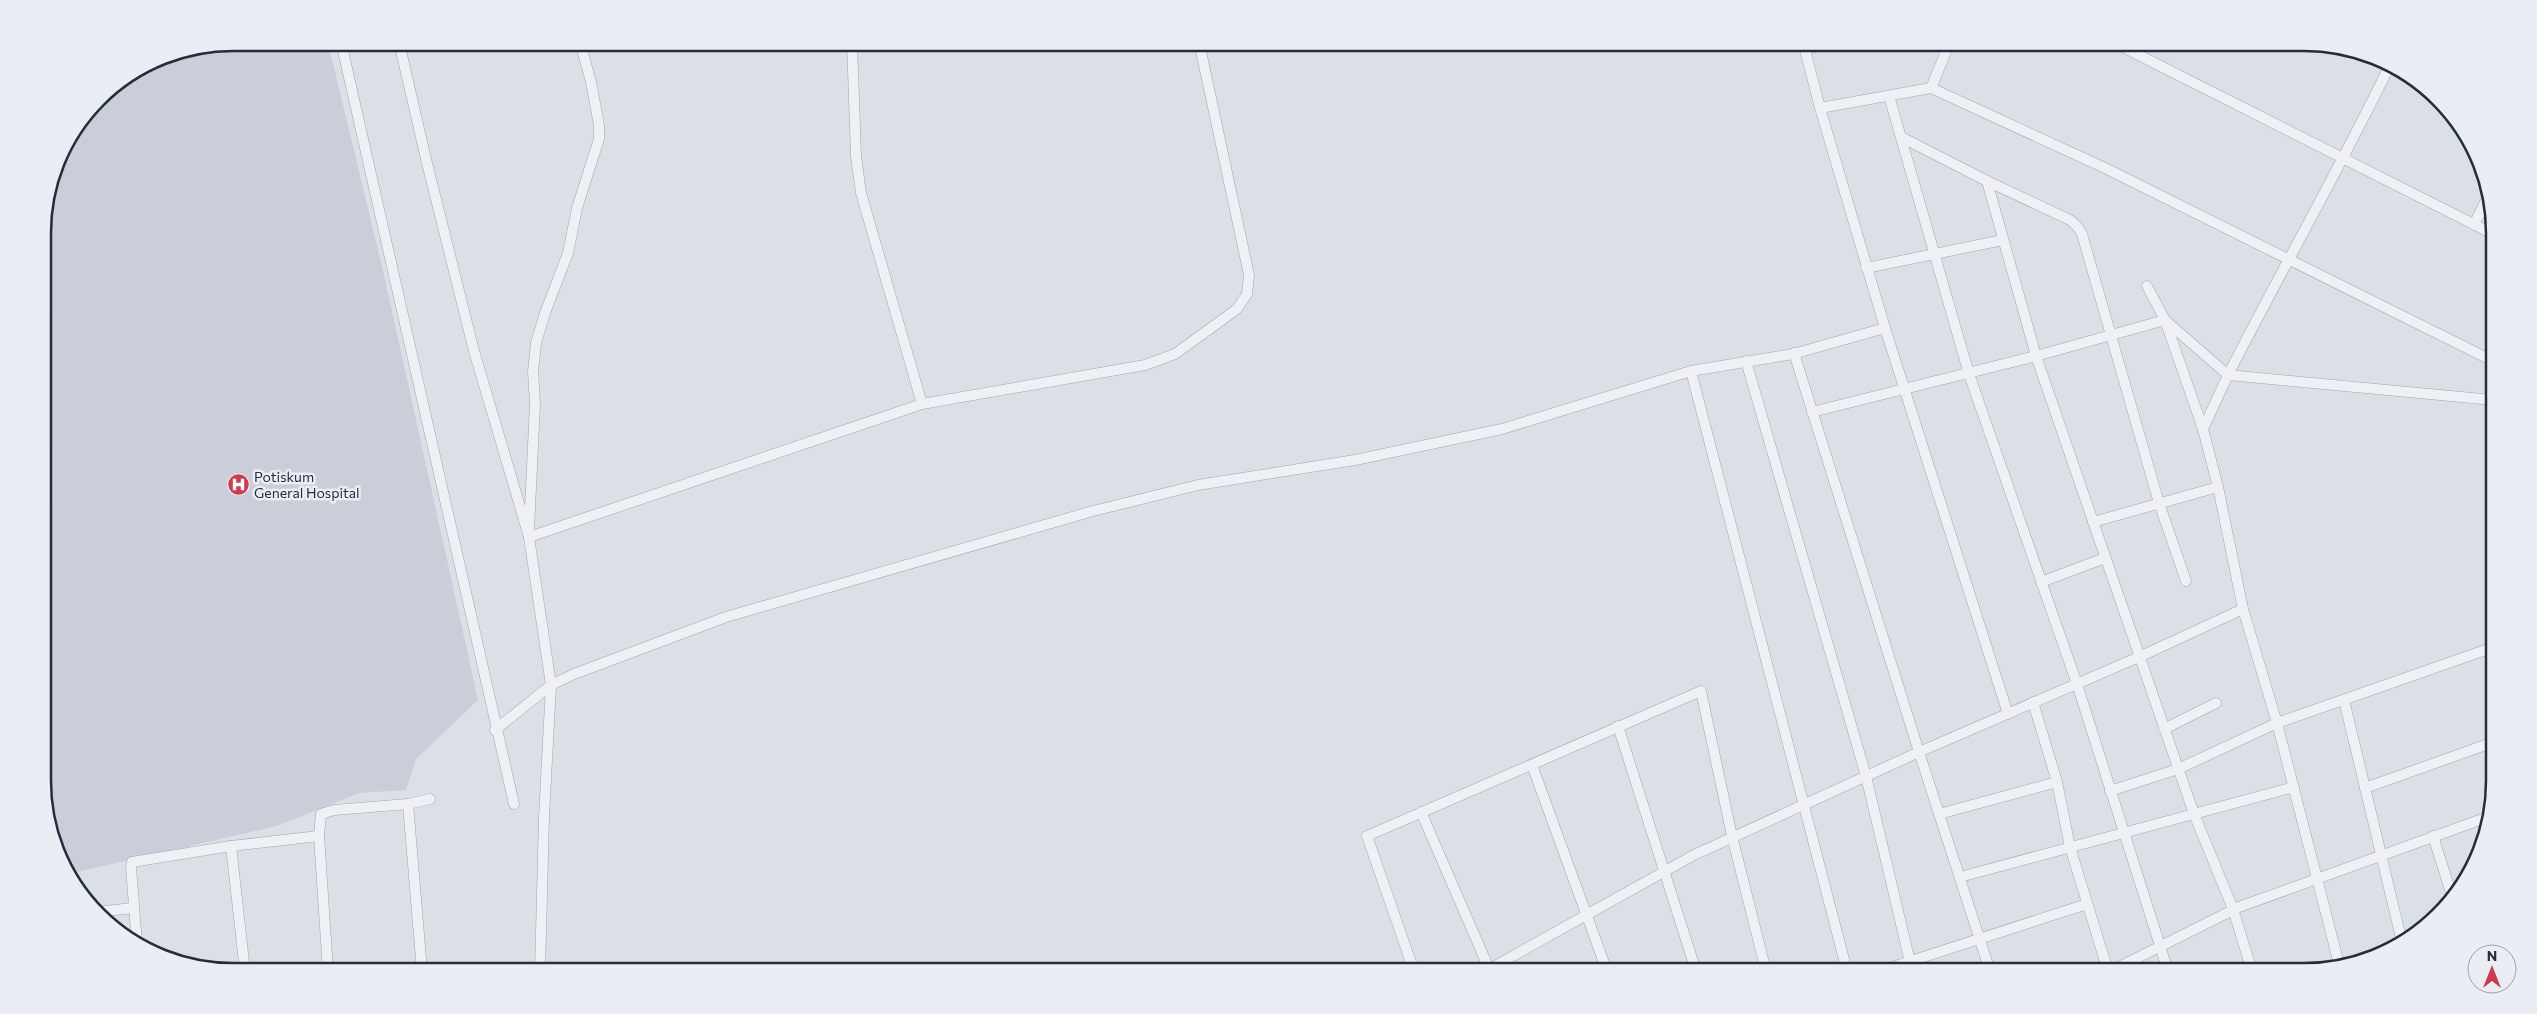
<svg xmlns="http://www.w3.org/2000/svg" width="2537" height="1014" viewBox="0 0 2537 1014" font-family="Commissioner,sans-serif">
  <style>
    .built { fill: #c9ced8 }
    .lines { fill: none; stroke-linecap: round; stroke-linejoin: round }
    .minor-casing { stroke: #a1a6b0; stroke-width: 11 }
    .minor { stroke: #eef0f4; stroke-width: 10 }
    .labels { text-anchor: middle; stroke-width: 5; stroke-linejoin: round; paint-order: stroke }
    .poi-label { font-size: 14px; fill: #252c3c; stroke: #eaeef4; text-anchor: start }
    .rim { fill: none; stroke: #252c3c; stroke-width: 2.5 }
  </style>
  <rect width="100%" height="100%" fill="#dbdfe6"/>
  <path class="built" d="M234 43H328L383 271 478 700 416 759 406 790 359 793 277 826 68 874 62 865 46 817 43 221 62 149 107 90 161 57Z"/>
  <g class="lines">
    <defs>
      <g id="minor">
        <path d="M341 42 514 804"/>
        <path d="M399 42 426 159 474 351 529 537"/>
        <path d="M852 42 856 156 861 193 922 404"/>
        <path d="M2113 42 2493 234"/>
        <path d="M1805 49 1838 42"/>
        <path d="M1931 88 1950 42"/>
        <path d="M1889 96 1969 374 2077 684 2168 971"/>
        <path d="M1820 108 1931 88 2105 168 2493 361"/>
        <path d="M1901 137 1987 181 2070 220 2077 226 2082 234 2159 503 2186 581"/>
        <path d="M1987 181 2036 356 2194 814 2233 909 2252 971"/>
        <path d="M2474 225 2489 194"/>
        <path d="M1866 268 2003 240"/>
        <path d="M2147 286 2165 320 2203 429 2218 487 2243 609 2277 723 2339 964"/>
        <path d="M2166 321 2228 375C2281 271 2339 170 2390 65"/>
        <path d="M1885 328 2008 714"/>
        <path d="M1794 353 1919 752 2139 657 2243 609"/>
        <path d="M1746 361 1866 776 1910 962"/>
        <path d="M1691 371 1847 971"/>
        <path d="M1812 412 2036 356 2165 320"/>
        <path d="M2203 429 2228 375 2493 400"/>
        <path d="M2093 522 2218 487"/>
        <path d="M529 529 535 404 533 371 536 343 545 313 568 253 577 208 599 139V125L591 82 580 42"/>
        <path d="M2041 582 2105 558"/>
        <path d="M2344 700 2402 942"/>
        <path d="M2033 702 2057 782 2070 847 2108 971"/>
        <path d="M1618 726 1696 971"/>
        <path d="M2164 729 2216 703"/>
        <path d="M495 730 551 685 574 674 726 617 1093 511 1198 485 1355 460 1502 429 1691 371 1793 354 1885 328 1820 108 1803 42"/>
        <path d="M1532 765 1607 971"/>
        <path d="M2365 788 2494 742"/>
        <path d="M2110 791 2178 769 2277 723 2494 647"/>
        <path d="M408 804 422 971"/>
        <path d="M1421 812 1490 971"/>
        <path d="M1939 814 2057 782"/>
        <path d="M2433 836 2453 899"/>
        <path d="M231 846 245 971"/>
        <path d="M1960 877 2294 787"/>
        <path d="M96 912 133 908"/>
        <path d="M137 944 131 867 132 862 231 846 319 836"/>
        <path d="M2331 968 2375 956"/>
        <path d="M328 971 319 836 321 814 334 810 408 804 430 799"/>
        <path d="M540 971 544 817 551 685 529 537 922 404 1145 365 1175 354 1237 309 1247 294 1249 275 1199 42"/>
        <path d="M1414 971 1367 836 1701 691 1732 836 1766 971"/>
        <path d="M1486 971 1694 855 1919 752 1990 971"/>
        <path d="M1880 971 2087 904"/>
        <path d="M2111 971 2239 907 2488 817"/>
      </g>
    </defs>
    <use href="#minor" class="minor-casing"/>
    <use href="#minor" class="minor"/>
  </g>
  <defs>
    <symbol id="hospital-disc" viewBox="-11 -11 22 22"><circle r="9.5" fill="#d13a4a" stroke="#eaeef4"/><path d="M-5-5h3v3.5h4V-5h3V5h-3V1.5h-4V5h-3Z" fill="#fff"/></symbol>
  </defs>
  <g fill-rule="evenodd">
    <use href="#hospital-disc" x="226" y="472" width="25" height="25"/>
  </g>
  <g class="labels">
    <g class="poi-label">
      <text x="254" y="482">Potiskum<tspan x="254" dy="16">General Hospital</tspan></text>
    </g>
  </g>
  <path d="M0 0H2537V1014H0ZM233 51H2304A182 182 0 0 1 2486 233V781A182 182 0 0 1 2304 963H233A182 182 0 0 1 51 781V233A182 182 0 0 1 233 51Z" fill="#eaeef4" fill-rule="evenodd"/>
  <path class="rim" d="M233 51H2304A182 182 0 0 1 2486 233V781A182 182 0 0 1 2304 963H233A182 182 0 0 1 51 781V233A182 182 0 0 1 233 51Z"/>
  <g transform="translate(2492 969)"><circle r="24" fill="#eaeef4" stroke="#9ba0aa"/>
  <path d="M0-4L9 19L0 12L-9 19Z" fill="#d13a4a"/>
  <text y="-8" font-size="14" font-weight="bold" text-anchor="middle" fill="#252c3c">N</text>
  </g>
</svg>
